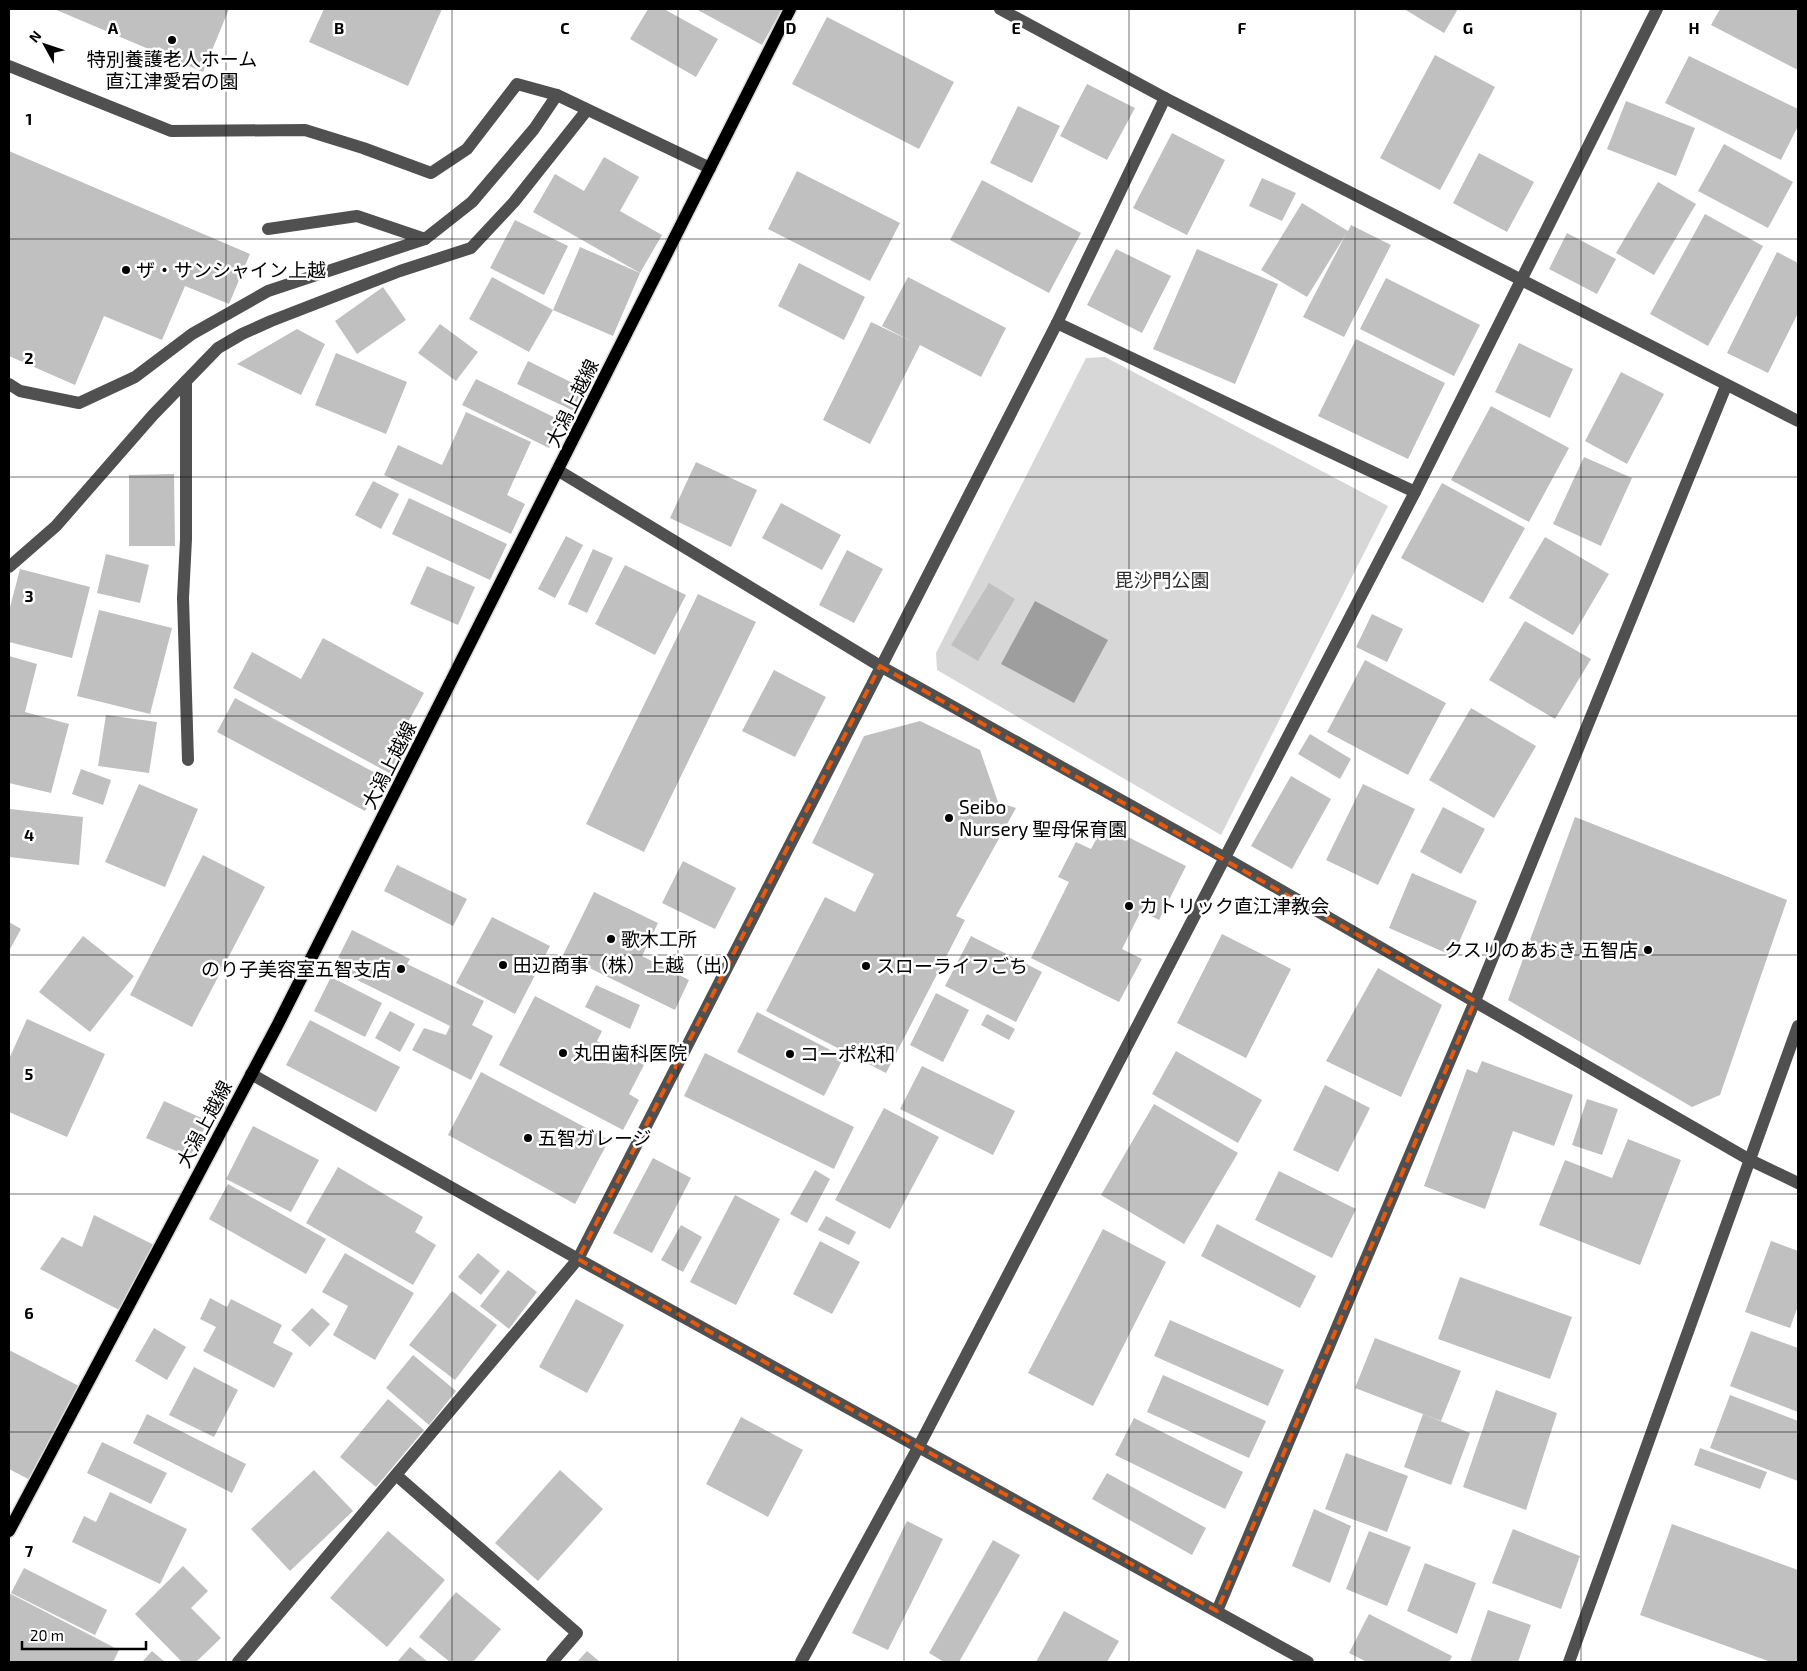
<svg xmlns="http://www.w3.org/2000/svg" width="1807" height="1671" viewBox="0 0 1807 1671" font-family="'Exo 2','Noto Sans JP',sans-serif">
  <style>
    .green { fill: #d7d7d7 }
    .water { fill: #9e9e9e }
    .building { fill: #c0c0c0 }
    .lines { fill: none; stroke-linecap: round; stroke-linejoin: round }
    .major-casing { stroke: #dbdbdb; stroke-width: 15 }
    .minor { stroke: #505050; stroke-width: 12 }
    .major { stroke: #000; stroke-width: 12 }
    .marked { fill: none; stroke: #e8590c; stroke-width: 4; stroke-dasharray: 10 6; stroke-linejoin: round }
    .grid { fill: none; stroke: #000; stroke-width: 1; stroke-opacity: 0.55 }
    .poi-dot { fill: #000; stroke: #fff; stroke-width: 2 }
    .labels { text-anchor: middle; stroke-width: 5; stroke-linejoin: round; paint-order: stroke }
    .poi-label { font-size: 19px; fill: #000; stroke: #fff; text-anchor: start }
    .street-label { font-size: 19px; fill: #000; stroke: #fff }
    .park-label { font-size: 19px; fill: #2e2e2e; stroke: #fff }
    .grid-label { font-size: 16px; text-anchor: middle; font-weight: bold; fill: #000; stroke: #fff; stroke-width: 5; stroke-linejoin: round; paint-order: stroke }
  </style>
  <rect width="100%" height="100%" fill="#fff"/>
  <path class="green" d="M1105 357 1388 506 1221 835 937 670 936 653 1086 358Z"/>
  <path class="water" d="M1035 601 1108 640 1074 703 1001 664Z"/>
  <g class="building">
    <path d="M54 9H229L203 72Z"/>
    <path d="M324 9H442L408 86 309 42Z"/>
    <path d="M648 9H664L718 39 696 77 630 39Z"/>
    <path d="M696 9H782L762 45Z"/>
    <path d="M1404 9H1458L1444 33Z"/>
    <path d="M1720 9H1798V70L1711 25Z"/>
    <path d="M827 17 954 82 919 149 792 84Z"/>
    <path d="M1435 55 1495 87 1440 190 1380 158Z"/>
    <path d="M1689 56 1798 109V126L1781 160 1665 103Z"/>
    <path d="M1087 84 1135 108 1107 160 1060 136Z"/>
    <path d="M1626 101 1695 128 1676 176 1607 149Z"/>
    <path d="M1018 106 1060 126 1032 183 990 163Z"/>
    <path d="M1172 133 1225 160 1187 235 1133 208Z"/>
    <path d="M1724 144 1793 182 1768 228 1698 191Z"/>
    <path d="M9 151 250 254 229 304 185 286 162 340 104 316 75 385 9 356Z"/>
    <path d="M1479 153 1534 182 1507 232 1453 203Z"/>
    <path d="M604 157 639 177 620 211 662 235 640 273 533 212 555 174 584 191Z"/>
    <path d="M797 171 900 223 870 281 768 229Z"/>
    <path d="M1262 178 1296 193 1282 221 1249 206Z"/>
    <path d="M982 180 1081 233 1049 293 950 240Z"/>
    <path d="M1658 182 1696 204 1654 275 1616 253Z"/>
    <path d="M1302 203 1348 231 1351 225 1391 245 1344 337 1303 317 1346 234 1307 297 1261 270Z"/>
    <path d="M1705 214 1763 246 1708 346 1650 314Z"/>
    <path d="M515 220 568 246 544 295 490 268Z"/>
    <path d="M1567 233 1616 259 1597 294 1549 269Z"/>
    <path d="M580 247 640 273 613 336 553 310 529 352 469 319 492 277 553 310Z"/>
    <path d="M1116 249 1171 276 1142 333 1087 305Z"/>
    <path d="M1197 249 1278 284 1235 384 1153 349Z"/>
    <path d="M1777 252 1798 263V313L1768 373 1727 353Z"/>
    <path d="M799 263 865 297 844 340 778 306Z"/>
    <path d="M908 277 1006 328 981 377 920 345 870 444 823 420 871 322 911 341 882 326Z"/>
    <path d="M1386 278 1480 325 1454 376 1360 329Z"/>
    <path d="M383 287 406 320 357 354 335 321Z"/>
    <path d="M440 324 478 352 456 381 418 353Z"/>
    <path d="M297 329 325 344 301 395 237 364Z"/>
    <path d="M1356 339 1445 383 1408 459 1318 416Z"/>
    <path d="M1519 343 1573 369 1550 418 1495 392Z"/>
    <path d="M336 353 407 382 386 434 315 405Z"/>
    <path d="M528 361 589 391 578 413 517 384Z"/>
    <path d="M1621 372 1664 394 1627 464 1585 441Z"/>
    <path d="M476 379 562 421 549 448 462 405Z"/>
    <path d="M1491 406 1569 448 1529 522 1451 480Z"/>
    <path d="M466 412 531 442 507 495 525 504 511 534 384 475 398 445 442 465Z"/>
    <path d="M1584 457 1632 478 1601 546 1553 524Z"/>
    <path d="M696 462 757 490 731 547 670 518Z"/>
    <path d="M174 474 175 546H129V475Z"/>
    <path d="M373 481 399 494 381 529 355 515Z"/>
    <path d="M1442 483 1525 528 1483 603 1401 558Z"/>
    <path d="M409 498 507 544 490 580 392 534Z"/>
    <path d="M781 503 841 535 822 570 762 538Z"/>
    <path d="M566 536 583 545 555 598 538 589Z"/>
    <path d="M1545 537 1609 574 1573 635 1509 598Z"/>
    <path d="M593 549 613 558 587 613 568 604Z"/>
    <path d="M847 550 883 569 854 623 819 605Z"/>
    <path d="M106 554 149 565 140 603 97 593Z"/>
    <path d="M625 565 686 595 655 655 595 624Z"/>
    <path d="M427 566 475 587 458 625 410 604Z"/>
    <path d="M20 569 90 587 72 658 9 642V611Z"/>
    <path d="M989 583 1015 599 978 661 951 645Z"/>
    <path d="M698 594 756 622 644 852 586 824Z"/>
    <path d="M99 610 172 628 150 714 77 696Z"/>
    <path d="M1372 614 1403 629 1387 662 1356 647Z"/>
    <path d="M1525 621 1591 659 1555 719 1489 680Z"/>
    <path d="M323 638 424 693 402 733 411 738 391 774 233 688 252 652 301 679Z"/>
    <path d="M9 656 37 664 25 712 69 724 51 793 9 783Z"/>
    <path d="M1365 660 1446 703 1408 775 1327 732Z"/>
    <path d="M774 670 826 697 795 757 742 731Z"/>
    <path d="M235 698 383 777 365 811 217 732Z"/>
    <path d="M1471 708 1536 746 1494 818 1429 780Z"/>
    <path d="M106 715 157 722 149 773 98 766Z"/>
    <path d="M920 721 980 750 998 802 1016 808 956 916 965 920 886 1073 766 1011 825 897 855 912 874 874 812 843 864 736Z"/>
    <path d="M1310 734 1351 759 1340 779 1298 754Z"/>
    <path d="M81 769 111 780 103 805 72 794Z"/>
    <path d="M1291 776 1331 799 1292 869 1251 846Z"/>
    <path d="M139 784 198 809 165 887 105 862Z"/>
    <path d="M1363 784 1415 809 1378 885 1326 860Z"/>
    <path d="M1443 807 1485 829 1461 874 1420 852Z"/>
    <path d="M10 809 83 817 79 865 9 857Z"/>
    <path d="M1575 817 1787 900 1720 1095 1692 1107 1508 1000Z"/>
    <path d="M1104 825 1186 866 1159 920 1141 911 1122 949 1142 959 1119 1002 1031 958 1069 882 1058 877 1076 842 1091 849Z"/>
    <path d="M203 855 265 887 192 1027 130 995Z"/>
    <path d="M683 861 736 888 715 929 662 903Z"/>
    <path d="M397 865 467 899 453 926 384 891Z"/>
    <path d="M1412 873 1477 901 1453 956 1389 928Z"/>
    <path d="M594 892 658 923 642 956 689 980 675 1010 563 955Z"/>
    <path d="M492 917 550 946 515 1014 456 983Z"/>
    <path d="M9 922 21 929 9 951Z"/>
    <path d="M352 930 410 959 407 964 484 1001 472 1025 493 1036 471 1080 412 1050 424 1028 446 1035 450 1026 333 968Z"/>
    <path d="M1222 934 1291 969 1246 1058 1177 1023Z"/>
    <path d="M83 936 134 976 90 1032 39 992Z"/>
    <path d="M971 936 1042 972 1016 1022 945 986Z"/>
    <path d="M1378 968 1442 1005 1401 1097 1326 1061Z"/>
    <path d="M331 977 382 1003 365 1037 314 1011Z"/>
    <path d="M596 985 640 1005 630 1029 585 1007Z"/>
    <path d="M936 993 969 1010 943 1062 910 1045Z"/>
    <path d="M535 996 602 1031 597 1041 644 1065 629 1094 639 1100 623 1130 499 1065Z"/>
    <path d="M390 1011 415 1024 400 1052 375 1038Z"/>
    <path d="M757 1012 844 1057 824 1096 737 1052Z"/>
    <path d="M987 1014 1015 1029 1009 1040 981 1025Z"/>
    <path d="M27 1019 105 1054 67 1137 9 1112V1059Z"/>
    <path d="M310 1020 400 1067 376 1112 286 1065Z"/>
    <path d="M1176 1051 1262 1100 1238 1143 1152 1094Z"/>
    <path d="M705 1053 854 1127 834 1169 684 1096Z"/>
    <path d="M1482 1061 1573 1095 1554 1146 1513 1131 1485 1209 1424 1186 1467 1069 1477 1073Z"/>
    <path d="M922 1066 1015 1111 993 1155 900 1109Z"/>
    <path d="M481 1072 609 1140 575 1204 448 1135Z"/>
    <path d="M1325 1085 1370 1108 1338 1172 1293 1150Z"/>
    <path d="M1587 1099 1618 1109 1602 1155 1572 1145Z"/>
    <path d="M164 1101 208 1121 190 1157 146 1138Z"/>
    <path d="M1154 1104 1238 1153 1184 1244 1101 1195Z"/>
    <path d="M884 1108 939 1137 890 1229 835 1200Z"/>
    <path d="M253 1126 319 1160 291 1212 226 1179Z"/>
    <path d="M1628 1139 1681 1160 1640 1265 1539 1225 1565 1160 1612 1178Z"/>
    <path d="M653 1158 691 1178 652 1253 613 1233Z"/>
    <path d="M338 1167 423 1217 415 1232 436 1245 413 1285 306 1223Z"/>
    <path d="M815 1170 830 1179 807 1223 790 1214Z"/>
    <path d="M1279 1171 1356 1209 1332 1258 1255 1220Z"/>
    <path d="M228 1184 326 1239 306 1274 209 1219Z"/>
    <path d="M735 1195 780 1219 736 1305 690 1282Z"/>
    <path d="M94 1215 156 1246 123 1312 40 1269 62 1237 82 1247Z"/>
    <path d="M826 1216 856 1232 849 1245 818 1230Z"/>
    <path d="M1217 1224 1316 1276 1300 1308 1201 1256Z"/>
    <path d="M681 1225 702 1237 683 1272 661 1260Z"/>
    <path d="M1103 1229 1166 1262 1093 1406 1028 1373Z"/>
    <path d="M820 1241 860 1262 832 1314 793 1294Z"/>
    <path d="M1771 1241 1798 1251V1306L1790 1328 1745 1312Z"/>
    <path d="M345 1253 414 1293 375 1360 333 1335 348 1306 322 1292Z"/>
    <path d="M478 1253 500 1271 481 1295 458 1277Z"/>
    <path d="M508 1270 537 1292 509 1329 480 1306Z"/>
    <path d="M1460 1277 1572 1317 1550 1379 1438 1339Z"/>
    <path d="M452 1291 497 1325 455 1380 409 1345Z"/>
    <path d="M210 1298 227 1307 231 1299 282 1325 273 1343 293 1353 274 1388 203 1351 216 1327 200 1319Z"/>
    <path d="M576 1299 624 1325 587 1393 539 1367Z"/>
    <path d="M312 1308 330 1324 310 1347 291 1330Z"/>
    <path d="M1170 1320 1284 1370 1268 1406 1154 1356Z"/>
    <path d="M154 1328 186 1347 167 1380 135 1361Z"/>
    <path d="M1751 1331 1798 1348V1412L1730 1386Z"/>
    <path d="M1375 1338 1461 1371 1441 1421 1355 1388Z"/>
    <path d="M9 1350 81 1387 32 1481 9 1469Z"/>
    <path d="M413 1355 456 1391 429 1425 386 1388Z"/>
    <path d="M194 1367 238 1390 214 1437 169 1415Z"/>
    <path d="M1163 1375 1266 1421 1249 1458 1147 1412Z"/>
    <path d="M1496 1390 1557 1413 1526 1510 1463 1487Z"/>
    <path d="M1730 1395 1798 1421V1481L1710 1448Z"/>
    <path d="M388 1399 424 1430 376 1487 340 1457Z"/>
    <path d="M147 1414 246 1464 232 1493 133 1443Z"/>
    <path d="M1423 1414 1470 1433 1451 1485 1404 1467Z"/>
    <path d="M741 1417 803 1450 768 1517 706 1484Z"/>
    <path d="M1134 1418 1243 1472 1225 1509 1115 1455Z"/>
    <path d="M102 1442 167 1473 151 1504 87 1473Z"/>
    <path d="M1700 1448 1767 1472 1760 1489 1694 1465Z"/>
    <path d="M1346 1453 1408 1476 1387 1532 1325 1509Z"/>
    <path d="M314 1470 353 1511 290 1571 251 1529Z"/>
    <path d="M560 1470 603 1509 538 1581 495 1543Z"/>
    <path d="M1107 1473 1206 1528 1192 1555 1092 1499Z"/>
    <path d="M110 1492 187 1529 160 1584 72 1542 84 1516 96 1522Z"/>
    <path d="M1314 1509 1351 1526 1330 1583 1292 1566Z"/>
    <path d="M907 1521 943 1539 888 1650 852 1633Z"/>
    <path d="M1672 1524 1798 1570V1662H1771L1640 1615Z"/>
    <path d="M1513 1529 1580 1556 1561 1609 1492 1583Z"/>
    <path d="M388 1531 445 1580 387 1647 330 1598Z"/>
    <path d="M1369 1531 1411 1547 1387 1606 1346 1589Z"/>
    <path d="M993 1540 1020 1555 959 1662H944L929 1653Z"/>
    <path d="M1425 1563 1476 1583 1457 1634 1407 1611Z"/>
    <path d="M183 1566 208 1591 191 1608 221 1638 196 1662H182L135 1614Z"/>
    <path d="M24 1568 107 1610 95 1635 11 1593Z"/>
    <path d="M456 1592 501 1629 473 1662H450L419 1637Z"/>
    <path d="M9 1593 119 1650 113 1662H9Z"/>
    <path d="M1488 1610 1531 1625 1518 1662H1470Z"/>
    <path d="M1064 1611 1119 1641 1107 1662H1036Z"/>
    <path d="M1369 1614 1452 1656 1449 1662H1367L1349 1653Z"/>
    <path d="M410 1647 428 1662H397Z"/>
    <path d="M152 1651 165 1662H142Z"/>
    <path d="M587 1651 600 1662H577Z"/>
  </g>
  <g class="lines">
    <defs>
      <path id="major" d="M9 1531 277 1026 790 9"/>
    </defs>
    <use href="#major" class="major-casing"/>
    <g class="minor">
      <path d="M1000 9 1165 98 1798 421"/>
      <path d="M9 66 171 131 305 130 363 148 431 173 467 149 517 84 557 95"/>
      <path d="M268 229 357 216 425 239"/>
      <path d="M1057 323 1415 492"/>
      <path d="M186 381V539L183 598 188 760"/>
      <path d="M9 384 20 391 79 403 135 377 192 334 268 291 425 239 472 202 534 129 557 95 710 168"/>
      <path d="M559 471 880 666 1225 858 1750 1160 1798 1183"/>
      <path d="M9 567 56 526 153 415 218 348 242 334 271 321 400 271 471 248 514 202 587 110"/>
      <path d="M251 1074 578 1259 1308 1662"/>
      <path d="M396 1475 577 1633 552 1662"/>
      <path d="M1217 1611 1475 1001 1726 386"/>
      <path d="M238 1662 578 1259 1057 323 1165 98"/>
      <path d="M801 1662 919 1446 1415 492 1657 9"/>
      <path d="M1569 1662 1798 1026"/>
    </g>
    <use href="#major" class="major"/>
  </g>
  <path class="marked" d="M880 666 1475 1001 1217 1611 578 1259Z"/>
  <path class="grid" d="M226 9V1662M452 9V1662M678 9V1662M904 9V1662M1129 9V1662M1355 9V1662M1581 9V1662M9 239H1798M9 477H1798M9 716H1798M9 955H1798M9 1194H1798M9 1432H1798"/>
  <g class="poi-dot">
    <circle cx="172" cy="40" r="5"/>
    <circle cx="126" cy="270" r="5"/>
    <circle cx="949" cy="818" r="5"/>
    <circle cx="1129" cy="906" r="5"/>
    <circle cx="611" cy="939" r="5"/>
    <circle cx="1648" cy="950" r="5"/>
    <circle cx="503" cy="965" r="5"/>
    <circle cx="866" cy="966" r="5"/>
    <circle cx="401" cy="969" r="5"/>
    <circle cx="563" cy="1053" r="5"/>
    <circle cx="790" cy="1054" r="5"/>
    <circle cx="528" cy="1138" r="5"/>
  </g>
  <g class="labels">
    <g class="poi-label">
      <text x="172" y="66" text-anchor="middle">特別養護老人ホーム<tspan x="172" dy="22">直江津愛宕の園</tspan></text>
      <text x="136" y="277">ザ・サンシャイン上越</text>
      <text x="959" y="814">Seibo<tspan x="959" dy="22">Nursery 聖母保育園</tspan></text>
      <text x="1139" y="913">カトリック直江津教会</text>
      <text x="621" y="946">歌木工所</text>
      <text x="1638" y="957" text-anchor="end">クスリのあおき 五智店</text>
      <text x="513" y="972">田辺商事（株）上越（出）</text>
      <text x="876" y="973">スローライフごち</text>
      <text x="391" y="976" text-anchor="end">のり子美容室五智支店</text>
      <text x="573" y="1060">丸田歯科医院</text>
      <text x="800" y="1061">コーポ松和</text>
      <text x="538" y="1145">五智ガレージ</text>
    </g>
    <g class="street-label">
      <text transform="translate(572 403) rotate(-64)" y="7">大潟上越線</text>
      <text transform="translate(389 765) rotate(-63)" y="7">大潟上越線</text>
      <text transform="translate(204 1124) rotate(-62)" y="7">大潟上越線</text>
    </g>
    <g class="park-label">
      <text x="1162" y="587">毘沙門公園</text>
    </g>
  </g>
  <g class="grid-label">
    <text x="113" y="34">A</text>
    <text x="339" y="34">B</text>
    <text x="565" y="34">C</text>
    <text x="791" y="34">D</text>
    <text x="1016" y="34">E</text>
    <text x="1242" y="34">F</text>
    <text x="1468" y="34">G</text>
    <text x="1694" y="34">H</text>
    <text x="29" y="125">1</text>
    <text x="29" y="364">2</text>
    <text x="29" y="602">3</text>
    <text x="29" y="841">4</text>
    <text x="29" y="1080">5</text>
    <text x="29" y="1319">6</text>
    <text x="29" y="1557">7</text>
  </g>
  <rect width="1807" height="1671" fill="none" stroke="#000000" stroke-width="20"/>
  <g transform="translate(45 45) rotate(310)" stroke="#ffffff" stroke-width="4" paint-order="stroke">
  <path d="M0-4L9 19L0 12L-9 19Z" fill="#000000"/>
  <text y="-8" font-size="14" font-weight="bold" text-anchor="middle" fill="#000000">N</text>
  </g>
  <path d="M22 1641v8h124v-8" fill="none" stroke="#000000" stroke-width="2.5"/>
  <text x="30" y="1641" font-size="15" fill="#000000" stroke="#ffffff" stroke-width="4" paint-order="stroke">20 m</text>
</svg>
